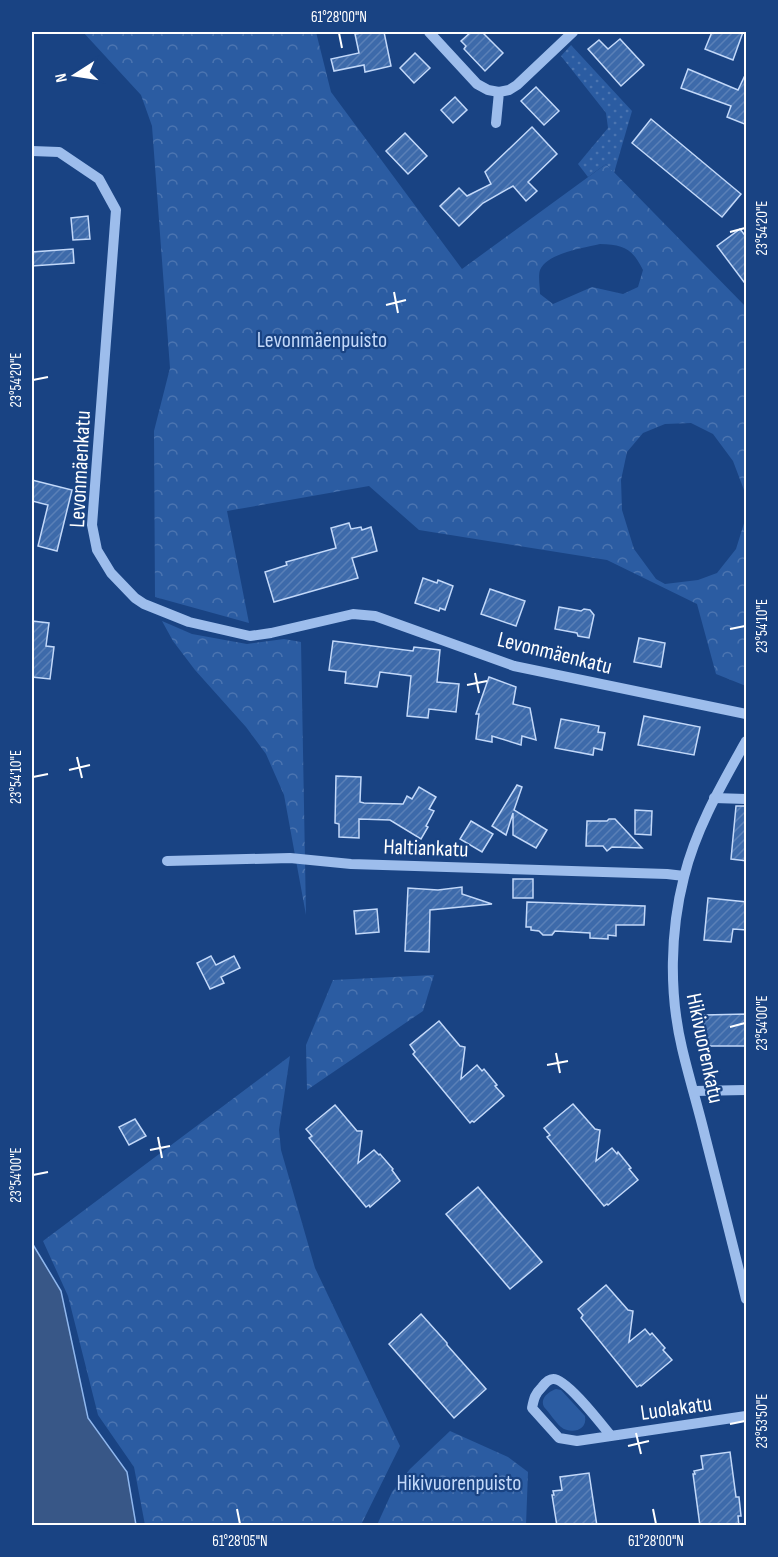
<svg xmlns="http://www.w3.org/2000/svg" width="778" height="1557" viewBox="0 0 778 1557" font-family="'Sofia Sans Condensed',sans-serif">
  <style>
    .grass { fill: #2b5ca2 }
    .forest { fill: url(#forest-crowns); fill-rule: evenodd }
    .park { fill: url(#park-dots) }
    .water { fill: #385787; stroke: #8fb7ee; stroke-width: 1.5 }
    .building { fill: url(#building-hatch); stroke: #c2d8f9; stroke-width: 1.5 }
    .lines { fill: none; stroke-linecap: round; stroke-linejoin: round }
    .minor { stroke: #9dbdec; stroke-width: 10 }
    .ticks { fill: none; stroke: #fff; stroke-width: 2 }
    .labels { text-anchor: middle; stroke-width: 4.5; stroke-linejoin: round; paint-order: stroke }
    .park-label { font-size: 22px; fill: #c2d8f9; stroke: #194383 }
    .street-label { font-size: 22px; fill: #fff; stroke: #194383 }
    .neatline { fill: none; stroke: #fff; stroke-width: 2 }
    .ticks-label { font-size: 15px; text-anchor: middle; fill: #fff }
  </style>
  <defs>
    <pattern id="forest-crowns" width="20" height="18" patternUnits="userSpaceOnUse" patternTransform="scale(1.5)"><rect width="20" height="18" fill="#2b5ca2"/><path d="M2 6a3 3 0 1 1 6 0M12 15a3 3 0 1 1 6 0" fill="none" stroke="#4b74b0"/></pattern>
    <pattern id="park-dots" width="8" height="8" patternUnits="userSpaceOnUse" patternTransform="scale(1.5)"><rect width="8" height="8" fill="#2b5ca2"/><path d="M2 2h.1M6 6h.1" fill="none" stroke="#4b74b0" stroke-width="1.8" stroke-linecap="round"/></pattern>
    <pattern id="building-hatch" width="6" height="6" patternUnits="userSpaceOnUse" patternTransform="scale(1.5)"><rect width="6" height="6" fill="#3d6aaa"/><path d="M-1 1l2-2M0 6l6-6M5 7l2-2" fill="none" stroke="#5a80b7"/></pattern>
  </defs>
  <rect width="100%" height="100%" fill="#194383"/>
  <path class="grass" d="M556 1389 561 1390 585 1416C588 1432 569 1434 561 1427 555 1422 550 1413 544 1407 540 1398 548 1392 556 1389Z"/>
  <g class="forest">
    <path d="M83 32H316L331 92 462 269 606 164 746 307V686L716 674 697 604 607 560 419 530 369 486 227 511 249 623 155 597 154 431 170 368 152 126 141 95ZM600 244C624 245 632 248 643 270L638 287 623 294 592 287 553 304 540 294C540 287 538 276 540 270 547 253 584 248 600 244ZM691 423 713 434 733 461 744 490 745 520 736 549 717 573 698 580 665 584 656 579 634 549 622 510 621 480 627 452 643 433 665 424Z"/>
    <path d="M162 621 192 634 247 644 284 639 301 642 306 915 284 795 266 754 246 727 195 670 173 641Z"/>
    <path d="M434 975 423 1011 307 1090 306 1045 333 980Z"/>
    <path d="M290 1056 279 1130 281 1150 315 1268 400 1446 361 1525H145L134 1467 98 1415 68 1296 43 1241Z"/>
    <path d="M450 1431 508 1457 528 1472 526 1525H377L392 1492 410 1469Z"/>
  </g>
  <path class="park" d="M571 45 632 111 614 173 606 164 588 177 578 164 608 128 606 113 561 56Z"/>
  <path class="water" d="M32 1243 61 1291 88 1418 127 1472 136 1525H32Z"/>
  <g class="building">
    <path d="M367 32H384L391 66 365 72 364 65 334 71 331 59 359 53 355 34Z"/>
    <path d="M471 32H482L503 53 485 71 464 49 466 46 461 41Z"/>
    <path d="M712 32H743L733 60 705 49Z"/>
    <path d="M620 39 644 65 621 86 588 49 599 40 608 49Z"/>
    <path d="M415 53 430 68 414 83 400 68Z"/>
    <path d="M688 69 738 90 747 71V125L727 117 731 106 681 88Z"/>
    <path d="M536 87 559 111 544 125 521 101Z"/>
    <path d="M455 97 467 110 453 123 441 110Z"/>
    <path d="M651 119 741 194 722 217 632 143Z"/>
    <path d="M532 127 557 154 528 182 537 191 526 201 513 186 483 203 459 226 440 206 459 188 467 196 491 184 485 172Z"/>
    <path d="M405 133 427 156 408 174 386 151Z"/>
    <path d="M88 216 90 239 73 240 71 218Z"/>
    <path d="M740 229 747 238V286L717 246Z"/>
    <path d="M73 249 74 263 32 266V252Z"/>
    <path d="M32 480 72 490 57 551 38 546 48 505 32 501Z"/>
    <path d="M349 523 351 529 361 527 362 530 371 527 377 551 352 558 358 578 274 602 265 572 287 565 286 562 336 548 331 528Z"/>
    <path d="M423 578 437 583 438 580 453 586 445 610 440 608 439 611 415 603Z"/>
    <path d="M490 589 525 601 516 626 481 614Z"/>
    <path d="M559 607 581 611 584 609 590 610 594 615 589 638 578 636 577 633 555 629Z"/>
    <path d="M32 621 49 623 46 646 54 647 50 679 32 677Z"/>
    <path d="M639 638 665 643 661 667 634 662Z"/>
    <path d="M333 641 413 651 414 647 440 650 437 682 459 684 456 712 429 709 428 718 407 716 411 676 380 672 377 687 345 683 346 672 329 670Z"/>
    <path d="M489 677 516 687 513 704 530 708 536 740 522 736 521 745 492 736V742L476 739 479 714H476Z"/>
    <path d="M644 716 700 727 694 755 638 745Z"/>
    <path d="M561 719 599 726 598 732 605 733 602 750 594 748 593 755 555 748Z"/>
    <path d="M336 776 361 777 360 802 364 803 403 804 407 796 412 799 419 787 436 797 429 809 434 811 426 826 428 827 421 839 390 820 359 819V838L339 837V824L335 823Z"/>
    <path d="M517 785 522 787 514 810 547 830 536 848 513 835V813L506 835 492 826Z"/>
    <path d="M736 806H747V861L731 859Z"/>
    <path d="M635 810 652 811 651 835 635 834Z"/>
    <path d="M609 819H615L642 848 612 847 607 851 603 846H586L587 821H607Z"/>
    <path d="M471 821 493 834 482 852 460 839Z"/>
    <rect x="513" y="879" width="20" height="19"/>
    <path d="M462 887V894L492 904 430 910 429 952 405 951 408 888 438 890Z"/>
    <path d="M708 898 747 902V930L733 929 731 942 704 940Z"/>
    <path d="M527 902 645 906 644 925H616V936L608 935V939L590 938V933L555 931 552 935H543L539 931 531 930V927H526Z"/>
    <path d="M377 909 379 932 356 934 354 911Z"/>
    <path d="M211 956 216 965 234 956 240 968 221 977 224 983 210 989 197 963Z"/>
    <path d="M747 1014V1046H705L704 1015Z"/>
    <path d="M439 1021 460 1046 465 1047 461 1079 477 1065 482 1071 484 1069 497 1085 495 1086 504 1096 474 1122 472 1121 470 1123 413 1054 415 1052 410 1045Z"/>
    <path d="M573 1104 595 1129 600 1130 596 1161 612 1148 617 1154 618 1152 631 1168 629 1169 638 1180 608 1205 607 1204 604 1206 547 1137 550 1135 544 1128Z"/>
    <path d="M335 1105 357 1131H362L358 1163 374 1150 379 1155 380 1154 393 1169 392 1170 400 1181 370 1207 369 1205 366 1207 309 1138 312 1136 306 1129Z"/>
    <path d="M135 1119 146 1136 129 1145 119 1127Z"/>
    <path d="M478 1187 542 1262 510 1289 446 1214Z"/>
    <path d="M606 1285 628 1310 633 1311 629 1342 645 1329 650 1335 652 1333 665 1348 663 1350 672 1360 641 1386 640 1385 637 1387 581 1318 583 1315 578 1309Z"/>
    <path d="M421 1314 447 1343V1345L486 1389 454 1418 389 1344Z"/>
    <path d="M730 1452 736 1497H739L741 1516H738L739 1526H700L693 1474H695L694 1471 703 1469 701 1456Z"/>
    <path d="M589 1473 597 1526H557L552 1495H554L553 1491 562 1490 560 1477Z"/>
  </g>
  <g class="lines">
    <g class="minor">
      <path d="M429 32 477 84 488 90 499 92"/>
      <path d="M496 123 499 92 509 90 517 85 573 32"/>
      <path d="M32 151 59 152 99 179 116 210 92 525 97 550 111 573 135 598 144 604 189 622 250 636 271 633 353 614 375 616 514 666 746 714"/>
      <path d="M746 741C722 784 696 828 684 877 670 932 669 993 682 1048 689 1078 698 1107 705 1136 719 1191 733 1245 746 1299"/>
      <path d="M714 798 746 799"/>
      <path d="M167 861 290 858 351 864 667 874 684 876"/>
      <path d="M694 1091 746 1090"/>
      <path d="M611 1436C602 1425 566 1378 553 1379 549 1379 545 1383 542 1387 535 1394 534 1398 532 1408L559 1438 577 1441 746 1416"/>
    </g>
  </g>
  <path class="ticks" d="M339 33 342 48M730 232 745 228M394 292 398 313M386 305 406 300M33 380 48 377M730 629 745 626M475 673 479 693M467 685 487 681M77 757 82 778M69 770 90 765M33 777 48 774M730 1027 745 1023M556 1053 560 1073M547 1065 568 1061M158 1137 162 1158M150 1150 170 1146M33 1175 48 1172M730 1424 745 1421M636 1433 641 1454M628 1446 649 1441M237 1509 240 1524M653 1509 656 1524"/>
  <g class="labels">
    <g class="park-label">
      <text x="322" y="347">Levonmäenpuisto</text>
      <text x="459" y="1490">Hikivuorenpuisto</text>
    </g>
    <g class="street-label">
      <text transform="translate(79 469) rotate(-87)" y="8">Levonmäenkatu</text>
      <text transform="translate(555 652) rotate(14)" y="8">Levonmäenkatu</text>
      <text transform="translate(426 847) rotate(2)" y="8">Haltiankatu</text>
      <text transform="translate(706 1048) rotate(78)" y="8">Hikivuorenkatu</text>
      <text transform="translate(676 1407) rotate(-8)" y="8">Luolakatu</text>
    </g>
  </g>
  <rect width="778" height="1557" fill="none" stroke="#194383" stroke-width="66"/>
  <g transform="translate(75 75) rotate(258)" stroke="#194383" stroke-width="4.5" paint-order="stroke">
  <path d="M0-4.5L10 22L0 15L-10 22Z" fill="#ffffff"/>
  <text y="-9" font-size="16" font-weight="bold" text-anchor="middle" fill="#ffffff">N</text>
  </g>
  <rect x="33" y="33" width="712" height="1491" class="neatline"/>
  <g class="ticks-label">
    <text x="339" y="22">61°28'00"N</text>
    <text transform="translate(762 228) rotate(-90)" y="5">23°54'20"E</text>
    <text transform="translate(16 380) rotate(-90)" y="5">23°54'20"E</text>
    <text transform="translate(762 626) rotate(-90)" y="5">23°54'10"E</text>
    <text transform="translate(16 777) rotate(-90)" y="5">23°54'10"E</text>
    <text transform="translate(762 1023) rotate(-90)" y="5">23°54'00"E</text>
    <text transform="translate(16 1175) rotate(-90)" y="5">23°54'00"E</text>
    <text transform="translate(762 1421) rotate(-90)" y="5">23°53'50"E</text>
    <text x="240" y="1546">61°28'05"N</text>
    <text x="656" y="1546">61°28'00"N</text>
  </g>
</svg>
